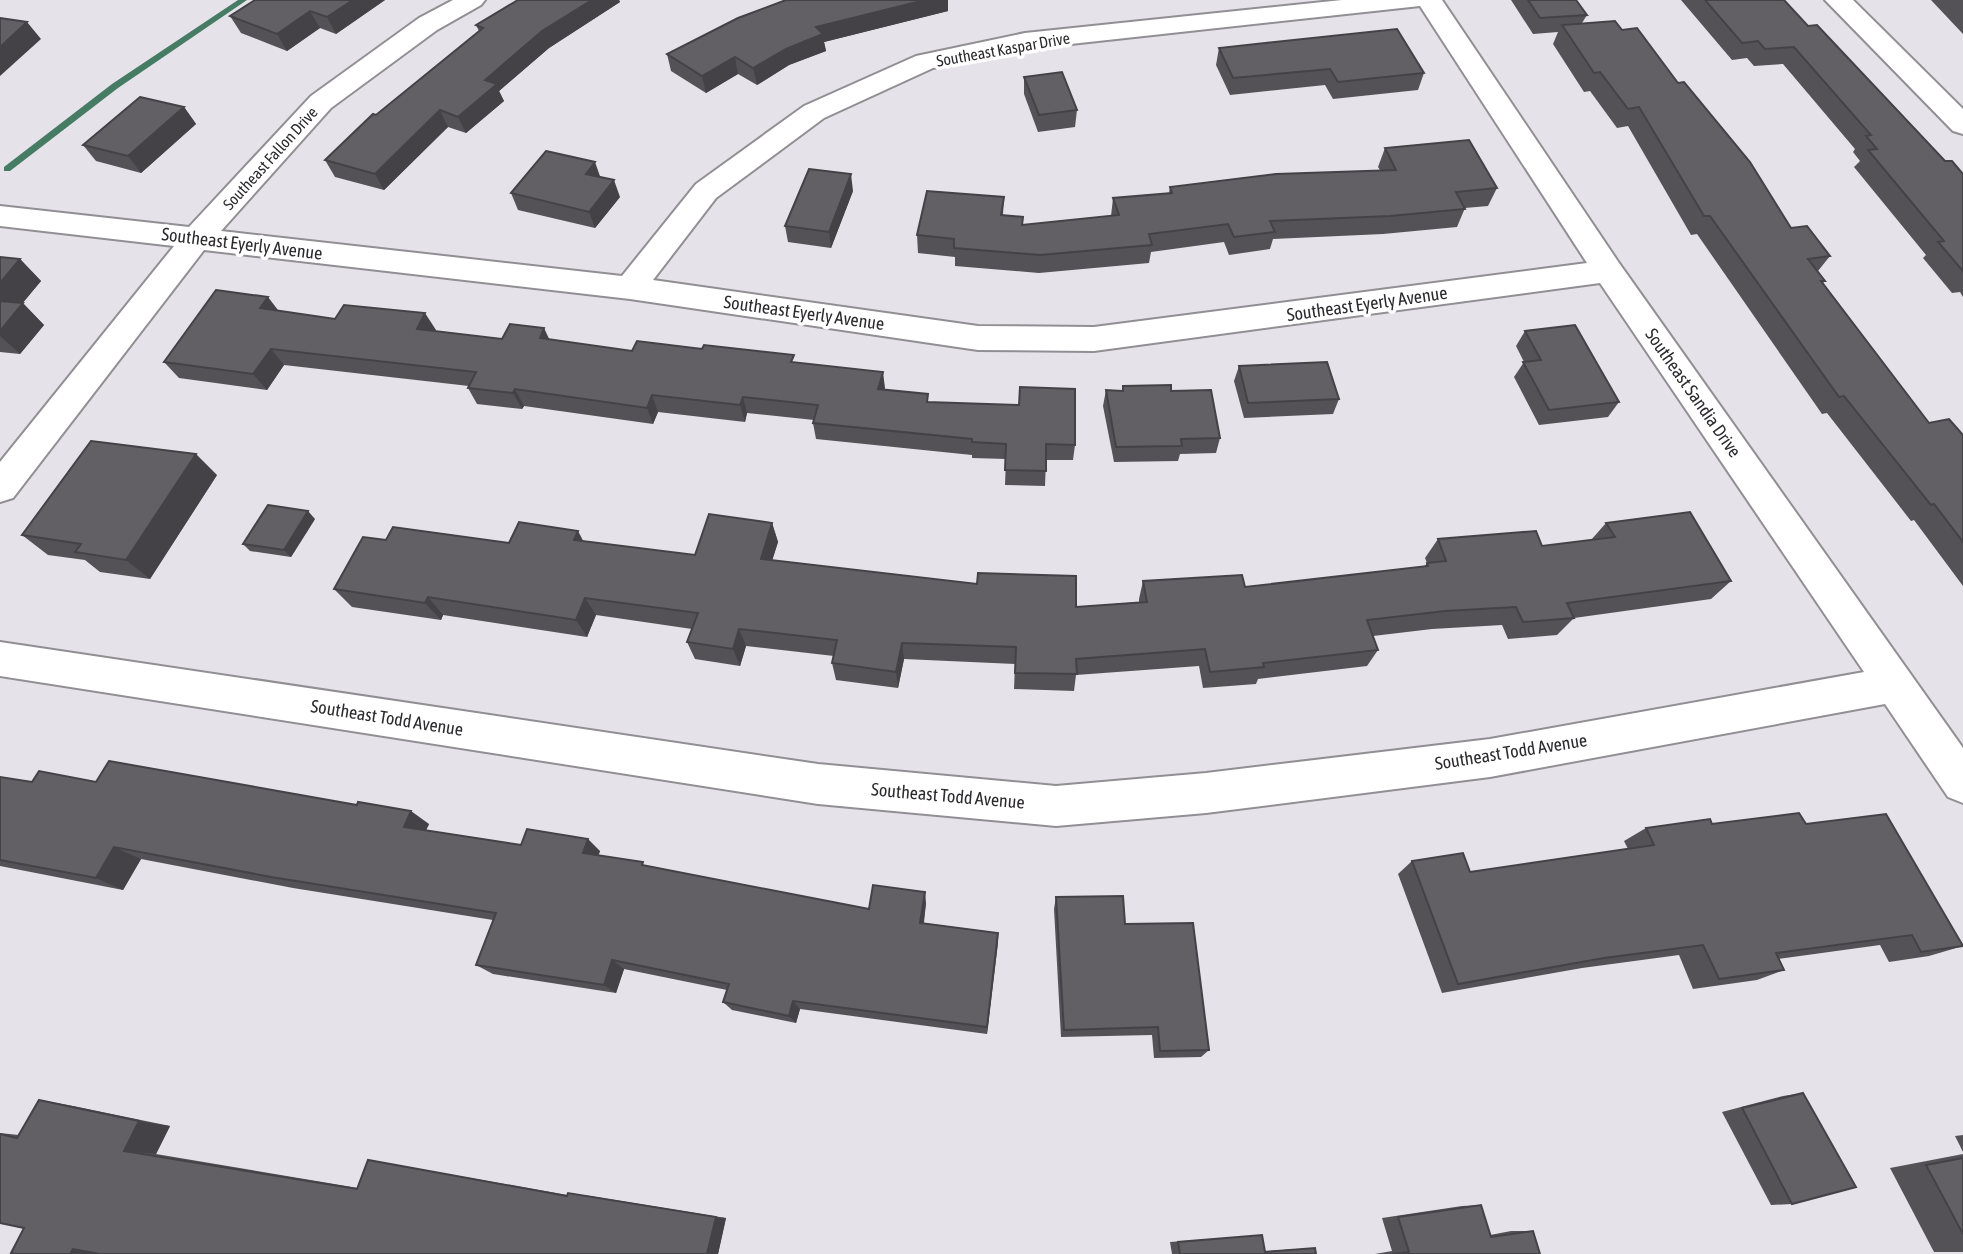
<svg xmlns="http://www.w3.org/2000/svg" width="1963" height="1254" viewBox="0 0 1963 1254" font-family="'Asap Condensed',sans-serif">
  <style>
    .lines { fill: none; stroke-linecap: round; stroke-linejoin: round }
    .stream { fill: #477c64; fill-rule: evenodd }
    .minor-casing { stroke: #918e94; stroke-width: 4 }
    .minor { fill: #fff; fill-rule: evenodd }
    .wall { fill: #545257 }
    .shaded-wall { fill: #454247 }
    .building { fill: #625f65; stroke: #454247; stroke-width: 2 }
    .labels { text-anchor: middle; stroke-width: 7; stroke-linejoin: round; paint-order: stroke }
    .far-street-label { font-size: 16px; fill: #2c2a2d; stroke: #fff }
    .street-label { font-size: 18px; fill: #2c2a2d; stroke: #fff }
  </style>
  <rect width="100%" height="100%" fill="#e6e2e9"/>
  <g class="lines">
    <path class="stream" d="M238 0H247L118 88 10 171H4V167L112 84Z"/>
    <defs>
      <g id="minor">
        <path d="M453 0H485L481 5 437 30 331 108 221 231 622 276 696 184 804 106 916 56 1025 33 1342 0H1442L1619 263 1963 748V803L1948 797 1885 704 1490 777 1206 813 1056 826 818 804 0 676V642L818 764 1056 786 1206 773 1490 739 1864 672 1600 283 1094 351 978 350 630 299 204 250 13 498 0 502V462L174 246 0 226V206L189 227 311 96 419 18ZM1420 6 1587 263 1094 327 978 326 653 280 716 198 824 118 933 68 1025 49Z"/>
        <path d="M1825 0H1853L1963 109V134L1953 131Z"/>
      </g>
    </defs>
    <use href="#minor" class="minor-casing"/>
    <use href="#minor" class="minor"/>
  </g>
  <g class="wall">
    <path d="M385 0 336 34 320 28 287 51 241 33 230 16Z"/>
    <path d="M518 0H619L620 2 549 48 499 91 504 101 466 133 448 127 384 190 335 177 325 160 376 115 479 31 476 25Z"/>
    <path d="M786 0H948V11L824 42 826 51 789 65 757 85 738 74 706 93 671 71 667 54Z"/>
    <path d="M1511 0H1576L1587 15 1582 23 1622 30 1678 83 1791 228 1830 256 1818 271 1825 281 1823 283 1929 423 1963 435V586L1914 520 1911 521 1827 413 1822 414 1697 234 1691 235 1628 126 1617 128 1590 91 1584 92 1553 44 1558 32 1533 34Z"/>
    <path d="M1681 0H1784L1808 26 1945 161 1963 174V297L1960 292 1952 293 1923 258 1926 255 1854 167 1860 161 1853 152 1855 149 1783 64 1754 66 1747 58 1732 60Z"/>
    <path d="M1931 0H1963V34Z"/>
    <path d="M1219 48 1424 73 1418 90 1333 99 1325 85 1230 95 1216 65Z"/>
    <path d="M1024 77 1077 110 1075 127 1038 132 1024 94Z"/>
    <path d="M184 107 196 124 141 173 96 161 83 145Z"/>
    <path d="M1385 148 1497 188 1488 206 1465 208 1457 227 1383 234 1273 239 1270 249 1229 255 1224 242 1151 252 1149 263 1039 273 955 266V257L918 253 917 235 1004 197 1003 215 1023 225 1111 216 1113 198 1169 193 1170 187 1380 170 1378 167Z"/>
    <path d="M853 191 831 248 788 242 785 226Z"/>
    <path d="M511 193 620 197 595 228 518 210Z"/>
    <path d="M0 257 20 259 41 281 22 303 44 325 20 354 0 352Z"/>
    <path d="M279 311 335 319 436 330 435 331 502 339H550L632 351 795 363 1075 445 1073 460H1046L1045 486 1005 485 1006 459 972 458V455L816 439 813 423 814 420 747 413 745 422 658 412 653 424 524 406 522 409 477 404 468 388 469 386 284 365 267 390 179 378 164 362Z"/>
    <path d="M1525 331 1619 402 1608 417 1539 425 1514 377 1524 362 1516 346Z"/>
    <path d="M1239 366 1339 399 1333 414 1244 418 1234 381Z"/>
    <path d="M1123 386 1171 391 1220 438 1216 453 1180 454 1178 461 1114 462 1103 406 1106 390 1122 391Z"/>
    <path d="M217 475 150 579 100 572 85 560 48 555 22 535Z"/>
    <path d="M315 519 291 557 250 551 243 544Z"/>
    <path d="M772 523 778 542 772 560 1076 607 1139 602V599L1143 581 1245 587 1424 567 1427 563 1425 558 1438 539 1542 546 1591 540 1606 523 1731 581 1711 599 1574 618 1557 635 1508 639 1502 625 1432 629 1373 636 1378 650 1367 666 1258 679 1256 684 1203 688 1199 666 1076 675 1074 691 1014 689 1015 664 904 659 898 688 836 680 832 663 834 656 746 646 740 666 695 659 687 642 692 629 596 615 587 637 443 615 441 620 352 607 334 589 386 540 509 543 583 541 695 555Z"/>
    <path d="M0 777 32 782H96L429 824 426 830 521 845 600 851 598 856 869 909 926 903 924 923 998 933 987 1034 800 1009 796 1023 732 1010 723 1002 727 990 624 969 616 993 493 974 476 965 493 920 293 888 141 859 123 890 0 866Z"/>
    <path d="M1712 824H1806L1963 946 1929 956 1889 962 1880 945 1778 959 1784 970 1757 980 1693 989 1679 955 1582 968 1442 993 1398 874 1412 861 1470 872 1628 849 1624 841 1646 828Z"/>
    <path d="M1056 897 1125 924 1209 1050 1201 1057 1154 1058 1152 1035 1061 1037 1054 909Z"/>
    <path d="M1803 1093 1792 1204 1771 1205 1722 1112 1783 1096Z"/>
    <path d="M39 1100 73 1106 170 1126 156 1154 358 1188 368 1160 567 1195H584L726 1218 718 1254H15L24 1228 0 1223V1133L19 1135Z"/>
    <path d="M1963 1135V1152L1955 1136Z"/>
    <path d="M1963 1154V1252H1934L1890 1168Z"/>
    <path d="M1481 1205 1490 1235 1511 1231H1533L1540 1254H1375L1392 1251 1382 1218 1462 1206Z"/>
    <path d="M1251 1236 1265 1251 1315 1248 1316 1254H1172L1170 1242Z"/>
  </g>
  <g class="shaded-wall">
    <path d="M353 0H385L336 34 327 17Z"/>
    <path d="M592 0H619L620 2 549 48 499 91 504 101 466 133 458 117 485 80 542 31Z"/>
    <path d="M925 0H948V11L824 42 826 51 789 65 757 85 753 68 786 49 816 27Z"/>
    <path d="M310 11 320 28 287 51 277 34Z"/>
    <path d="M27 22 41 39 0 76V47Z"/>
    <path d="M735 57 738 74 706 93 702 76Z"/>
    <path d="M184 107 196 124 141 173 128 156Z"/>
    <path d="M440 110 448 127 384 190 375 174Z"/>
    <path d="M595 162 601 179 586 174Z"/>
    <path d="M851 174 853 191 831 248 829 232Z"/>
    <path d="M614 180 620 197 595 228 589 212Z"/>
    <path d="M20 259 41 281 8 321 0 313V283Z"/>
    <path d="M268 297 281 314 260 308Z"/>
    <path d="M23 303 44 325 20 354 0 336V331Z"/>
    <path d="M425 313 436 330 427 346 417 329Z"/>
    <path d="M544 328 552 345 540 338Z"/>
    <path d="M271 349 284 365 267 390 253 374Z"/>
    <path d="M883 372 885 388 880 405 878 389Z"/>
    <path d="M515 389 524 406 522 409 513 393Z"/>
    <path d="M652 395 658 412 653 424 647 408Z"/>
    <path d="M743 397 747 413 745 422 740 405Z"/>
    <path d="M196 454 217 475 150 579 126 560Z"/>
    <path d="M308 511 315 519 291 557 284 550Z"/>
    <path d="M772 523 778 542 767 577 761 559Z"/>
    <path d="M578 531 588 550 574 540Z"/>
    <path d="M428 597 443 615 441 620 425 603Z"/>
    <path d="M585 598 596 615 587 637 576 620Z"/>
    <path d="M739 629 746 646 740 666 733 649Z"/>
    <path d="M902 643 904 659 898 688 896 672Z"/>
    <path d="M411 811 429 824 422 839 404 827Z"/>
    <path d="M588 839 600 851 595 865 583 853Z"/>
    <path d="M114 847 141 859 123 890 96 878Z"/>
    <path d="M925 892 926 903 922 933 920 923Z"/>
    <path d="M998 933V943L987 1034V1027Z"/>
    <path d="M612 960 624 969 616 993 604 985Z"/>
    <path d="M793 1001 800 1009 796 1023 789 1016Z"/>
    <path d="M139 1121 170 1126 156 1154 124 1151Z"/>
    <path d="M716 1217 726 1218 718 1254H707Z"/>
    <path d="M73 1249 105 1254H70Z"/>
  </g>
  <g class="building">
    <path d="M255 0H353L327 17 310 11 277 34 230 16Z"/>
    <path d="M518 0H592L542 31 485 80 497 84 458 117 440 110 375 174 325 160 373 114 376 115 483 28 476 25Z"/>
    <path d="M786 0H925L816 27 823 34 786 49 753 68 735 57 702 76 667 54 738 18Z"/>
    <path d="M1528 0H1576L1587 15 1540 18Z"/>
    <path d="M1705 0H1784L1808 26 1817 25 1945 161H1952L1963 174V271L1938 242 1944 241 1868 150 1877 149 1866 136 1871 135 1794 47 1765 49 1758 41 1742 43Z"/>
    <path d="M0 18 27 22 0 47Z"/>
    <path d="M1615 21 1622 30 1637 28 1678 83 1684 82 1750 162 1791 228 1807 226 1830 256 1808 259 1825 281H1821L1929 423 1949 419 1963 435V542L1934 504 1931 505 1844 396 1839 397 1710 216H1704L1639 107 1628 109 1600 72 1594 73 1562 25Z"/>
    <path d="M1397 29 1424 73 1338 82 1330 69 1233 78 1219 48Z"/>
    <path d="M1062 72 1077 110 1039 115 1024 77Z"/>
    <path d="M140 97 184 107 128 156 83 145Z"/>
    <path d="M1469 140 1497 188 1456 192 1465 209 1390 216 1270 221 1275 232 1234 237 1228 224 1149 234 1152 245 1040 255 954 248V239L917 235 927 191 1004 197 1001 215 1023 217 1022 225 1119 215 1113 198 1172 193 1170 187 1276 174 1396 170 1385 148Z"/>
    <path d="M546 151 595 162 586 174 614 180 589 212 511 193Z"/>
    <path d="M809 169 851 174 829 232 785 226Z"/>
    <path d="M0 257 20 259 0 283Z"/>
    <path d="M216 290 268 297 260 308 335 319 344 305 425 313 417 329 502 339 510 324 544 328 540 338 632 351 637 341 702 349 704 345 794 355 791 362 883 372 878 389 928 394 927 402 1019 405 1020 387 1075 389V445L1046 444V471L1005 470 1006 444 972 442V439L813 423 818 405 743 397 740 405 652 395 647 408 515 389 513 393 468 388 476 372 271 349 253 374 164 362Z"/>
    <path d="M0 301 23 303 0 331Z"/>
    <path d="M1575 325 1619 402 1549 410 1523 362 1541 360 1525 331Z"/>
    <path d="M1327 362 1339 399 1248 403 1239 366Z"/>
    <path d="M1171 385V391L1211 390 1220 438 1181 439 1182 446 1116 447 1106 390 1123 391V386Z"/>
    <path d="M91 441 196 454 126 560 75 552 81 544 22 535Z"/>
    <path d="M268 505 308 511 284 550 243 544Z"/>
    <path d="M1690 512 1731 581 1567 603 1574 618 1523 622 1516 607 1445 611 1367 620 1378 650 1263 663 1264 667 1210 672 1205 649 1076 659 1077 674 1015 673 1016 647 902 643 896 672 832 663 837 640 739 629 733 649 687 642 698 613 585 598 576 620 428 597 425 603 334 589 363 537 386 540 393 527 509 543 519 522 578 531 574 540 695 555 709 514 772 523 761 559 977 584 978 573 1076 576V607L1147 602 1143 581 1242 575 1245 587 1428 566 1427 563 1446 561 1438 539 1536 531 1542 546 1615 537 1606 523Z"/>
    <path d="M109 761 357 805 358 802 411 811 404 827 521 845 527 829 588 839 583 853 643 862 642 865 869 909 873 885 925 892 920 923 998 933 987 1027 793 1001 789 1016 723 1002 729 984 612 960 604 985 476 965 496 913 271 877 114 847 96 878 0 860V777L32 782 39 771 96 782Z"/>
    <path d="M1799 813 1806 824 1886 814 1963 946 1921 952 1912 935 1776 953 1784 970 1719 979 1703 945 1604 958 1458 984 1412 861 1463 853 1470 872 1654 845 1646 828 1710 819 1712 824Z"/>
    <path d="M1123 896 1125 924 1193 923 1209 1050 1160 1051 1158 1027 1064 1030 1056 897Z"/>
    <path d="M1803 1093 1856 1187 1792 1204 1742 1108Z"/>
    <path d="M39 1100 139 1121 124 1151 357 1189 368 1160 567 1196 568 1193 716 1217 707 1254H100L73 1249 70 1254H15L11 1253 24 1228 0 1223V1134L17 1138Z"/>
    <path d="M1963 1158V1234L1926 1165Z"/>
    <path d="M1481 1205 1491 1237 1533 1231 1540 1254H1392L1409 1252 1398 1217Z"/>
    <path d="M1262 1235 1265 1252 1315 1248 1316 1254H1180L1178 1242Z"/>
  </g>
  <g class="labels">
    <g class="far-street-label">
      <text transform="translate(1003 49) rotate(-10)" y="6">Southeast Kaspar Drive</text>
      <text transform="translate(270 158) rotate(-48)" y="6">Southeast Fallon Drive</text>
    </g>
    <g class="street-label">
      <text transform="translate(242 244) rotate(7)" y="6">Southeast Eyerly Avenue</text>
      <text transform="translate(1367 304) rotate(-8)" y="6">Southeast Eyerly Avenue</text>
      <text transform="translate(804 313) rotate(8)" y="6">Southeast Eyerly Avenue</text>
      <text transform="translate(1693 393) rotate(55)" y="6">Southeast Sandia Drive</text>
      <text transform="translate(387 718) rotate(9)" y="6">Southeast Todd Avenue</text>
      <text transform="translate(1511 752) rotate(-9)" y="6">Southeast Todd Avenue</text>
      <text transform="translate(948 796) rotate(5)" y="6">Southeast Todd Avenue</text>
    </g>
  </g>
</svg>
